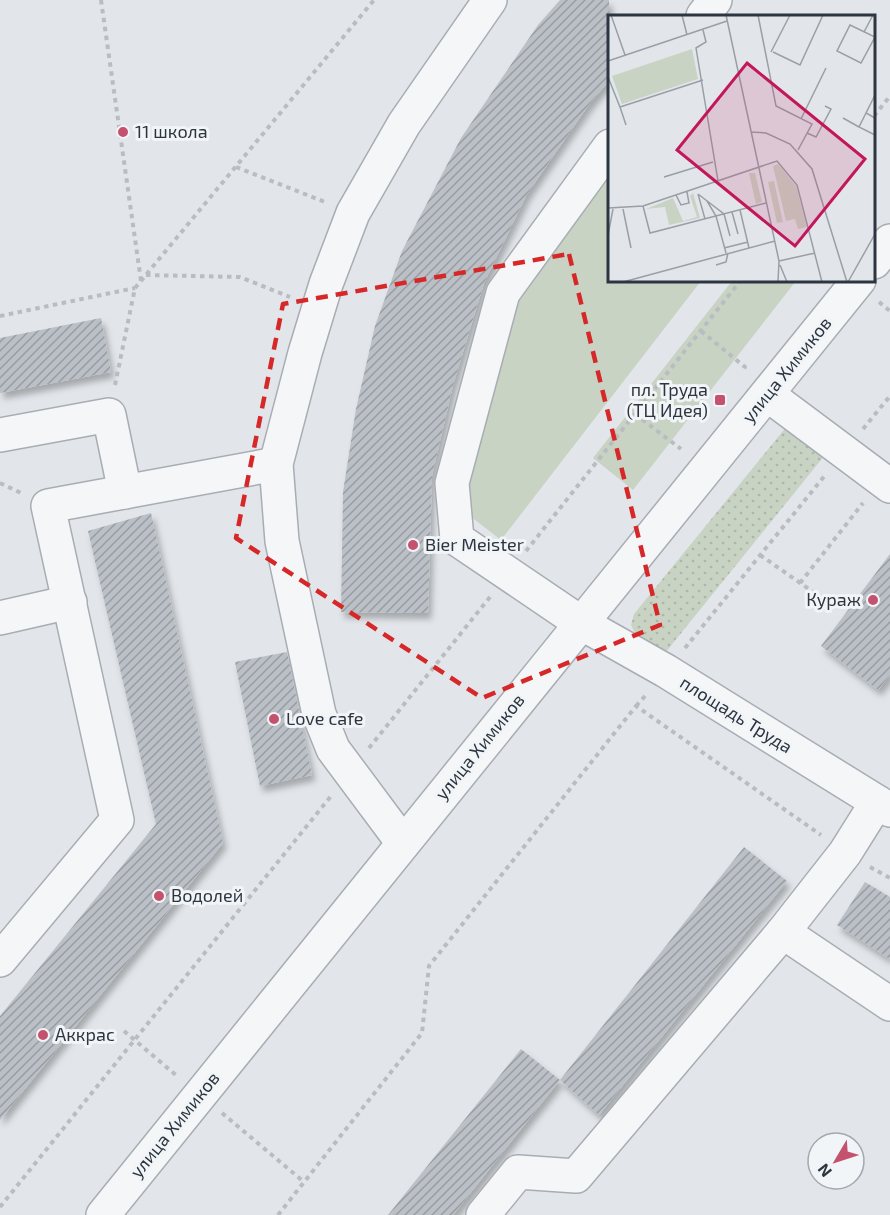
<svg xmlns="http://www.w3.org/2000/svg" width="890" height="1215" viewBox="0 0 890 1215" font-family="'Exo 2',sans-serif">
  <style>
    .grass { fill: url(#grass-dots) }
    .park { fill: #c9d3c4 }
    .building { fill: url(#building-hatch); filter: url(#shadow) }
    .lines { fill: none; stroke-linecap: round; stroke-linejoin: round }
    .minor-casing { stroke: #a8adb4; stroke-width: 36 }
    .path { stroke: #b9bcc1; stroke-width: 4; stroke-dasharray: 4.5 4.5; stroke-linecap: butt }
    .minor { stroke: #f5f6f8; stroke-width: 33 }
    .marked { fill: none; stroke: #d62828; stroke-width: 4.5; stroke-dasharray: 12 8; stroke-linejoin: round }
    .poi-dot { fill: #c4526e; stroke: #f2f5f7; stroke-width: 2 }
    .labels { text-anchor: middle; stroke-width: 6; stroke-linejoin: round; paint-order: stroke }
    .poi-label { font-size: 18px; fill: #2c3540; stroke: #f2f5f7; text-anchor: start }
    .street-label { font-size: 18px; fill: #2c3540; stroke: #f2f5f7 }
    .inset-road { fill: none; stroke: #999fa6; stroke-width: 1.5 }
    .view { fill: #c2185b; fill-opacity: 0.15; stroke: #c2185b; stroke-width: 3 }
    .inset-edge { fill: none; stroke: #2c3540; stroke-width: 3 }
  </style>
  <defs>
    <pattern id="grass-dots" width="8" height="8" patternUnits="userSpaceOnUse" patternTransform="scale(1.5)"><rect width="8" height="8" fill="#c9d3c4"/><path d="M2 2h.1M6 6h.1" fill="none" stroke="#adb6a9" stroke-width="1.8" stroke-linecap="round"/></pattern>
    <pattern id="building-hatch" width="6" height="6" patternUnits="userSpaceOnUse" patternTransform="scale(1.5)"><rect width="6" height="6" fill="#bac0c6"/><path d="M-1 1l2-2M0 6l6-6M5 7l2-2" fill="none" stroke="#979da2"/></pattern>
    <filter id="shadow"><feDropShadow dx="3.5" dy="6" stdDeviation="3" flood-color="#0004"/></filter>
  </defs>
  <rect width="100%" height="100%" fill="#e2e6ea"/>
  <path class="grass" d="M787 426 825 455 665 653 636 635 631 625 634 614Z"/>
  <g class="park">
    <path d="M609 165 610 280 701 281 501 540 466 513 463 485 515 295Z"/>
    <path d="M732 281H796L633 490 593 458Z"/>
  </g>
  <g class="building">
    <path d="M560 0H609V81L590 103 527 194 484 283 453 385 432 476 428 613 341 612 343 492 356 409 375 326 402 251 461 138 538 25Z"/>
    <path d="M101 318 111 372 0 393V338Z"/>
    <path d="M151 513 223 843 0 1120V1016L156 824 88 531Z"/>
    <path d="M890 554V675L878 690 821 646Z"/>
    <path d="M287 652 312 775 260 786 235 662Z"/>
    <path d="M744 847 787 881 599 1115 560 1080Z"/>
    <path d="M865 882 890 897V959L837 925Z"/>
    <path d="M521 1049 560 1080 453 1215H388Z"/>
  </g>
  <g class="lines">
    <defs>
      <g id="minor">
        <path d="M703 16 715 0"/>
        <path d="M610 146 503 293 452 483 457 539 581 623 666 671 890 810"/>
        <path d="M874 262 890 241"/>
        <path d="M768 395 890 486"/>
        <path d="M0 435 109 415 125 492"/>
        <path d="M0 618 70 602"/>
        <path d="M403 843 333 749 319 714 282 541 276 464 305 353 326 284 353 213 404 124 490 0"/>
        <path d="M783 932 890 1004"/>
        <path d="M0 960 117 820 48 506 276 464"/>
        <path d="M103 1215 859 280"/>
        <path d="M483 1215 518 1172 576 1176 783 932 845 853 877 802"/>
      </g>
    </defs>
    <use href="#minor" class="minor-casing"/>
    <g class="path">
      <path d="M101 0 141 281"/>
      <path d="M874 116 890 96"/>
      <path d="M236 167 325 202"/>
      <path d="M146 275 240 277 290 297"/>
      <path d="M879 302 890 311"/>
      <path d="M0 316 135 288"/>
      <path d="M701 331 745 367 742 371"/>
      <path d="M115 385 135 288 374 0"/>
      <path d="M635 414 681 449"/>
      <path d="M863 429 890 396"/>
      <path d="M0 483 21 493"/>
      <path d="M526 551 741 280"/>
      <path d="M760 555 829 603"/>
      <path d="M800 583 863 503"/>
      <path d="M685 648 826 474"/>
      <path d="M636 706 646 695"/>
      <path d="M369 748 490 597"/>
      <path d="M870 867 890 878"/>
      <path d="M124 1031 177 1076"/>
      <path d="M222 1113 304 1182"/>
      <path d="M0 1207 331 796"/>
      <path d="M278 1215 422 1033 429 966 636 706 821 835"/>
    </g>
    <use href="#minor" class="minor"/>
  </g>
  <path class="marked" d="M569 254 660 625 482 698 236 538 283 304Z"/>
  <g class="poi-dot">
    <circle cx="123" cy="132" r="6"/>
    <rect x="714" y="394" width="12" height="12" rx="3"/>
    <circle cx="413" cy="545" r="6"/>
    <circle cx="873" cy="600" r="6"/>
    <circle cx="274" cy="719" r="6"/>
    <circle cx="159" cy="896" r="6"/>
    <circle cx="43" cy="1035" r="6"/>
  </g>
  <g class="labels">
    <g class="poi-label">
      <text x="135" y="138">11 школа</text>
      <text x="708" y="396" text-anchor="end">пл. Труда<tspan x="708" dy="21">(ТЦ Идея)</tspan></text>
      <text x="425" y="551">Bier Meister</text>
      <text x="861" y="606" text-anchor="end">Кураж</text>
      <text x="286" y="725">Love cafe</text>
      <text x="171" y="902">Водолей</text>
      <text x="55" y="1041">Аккрас</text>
    </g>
    <g class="street-label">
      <text transform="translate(787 370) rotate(-51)" y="6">улица Химиков</text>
      <text transform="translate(736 715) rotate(32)" y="6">площадь Труда</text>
      <text transform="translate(480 747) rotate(-51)" y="6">улица Химиков</text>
      <text transform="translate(175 1125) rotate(-51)" y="6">улица Химиков</text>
    </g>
  </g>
  <g transform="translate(608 15)">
    <rect width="267" height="267" fill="#e2e6ea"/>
    <path d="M141 158H147L154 187 148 189ZM85 178 92 203 61 210 57 192 38 194 65 183 75 206 89 202 82 181Z" fill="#c9d3c4"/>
    <path d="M84 34 90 64 14 89 4 61Z" fill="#c9d3c4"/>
    <path d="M170 149 188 171 199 212 190 214 187 204 178 206 165 151ZM166 166 175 207 169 208 160 167Z" fill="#c9d3c4"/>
    <path class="inset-road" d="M3 0 17 40M74 0 79 20M118 0 171 246 170 267M150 0 168 91 204 109 190 135M242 10 267 22 253 48 229 36ZM95 15 98 27 88 33 110 166M256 17 265 0M163 37 182 0M165 37 192 50 215 0M0 46 119 6M0 62 12 92 95 65M267 80 258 98 267 103M12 92 18 110M258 98 251 112 267 120M235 103 251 112M193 104 218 53M143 117 158 118 182 129 204 154 239 267M199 118 208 122 223 94 217 91M56 162 105 147M90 179 116 199 122 221M90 179 97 204M68 180 73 190 81 188 79 177M99 186 108 201 118 238M35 191 42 218 158 188M0 193 35 191 169 146 189 170 214 267M15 194 23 233M132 195 141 233M124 197 130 219M0 220 5 194M116 233 140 227M171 246 207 238M108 250 118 247 120 238M172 250 179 267M15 267 167 226M240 267 267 219"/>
    <path class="view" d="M139 48 257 144 187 231 69 135Z"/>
    <rect width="267" height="267" class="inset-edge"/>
  </g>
  <g transform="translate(836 1161) rotate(231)"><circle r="28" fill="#f2f5f7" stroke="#a3a8ae" stroke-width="1.5"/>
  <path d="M0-4.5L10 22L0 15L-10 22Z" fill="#c4526e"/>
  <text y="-9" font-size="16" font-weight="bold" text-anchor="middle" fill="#2c3540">N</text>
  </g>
</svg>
